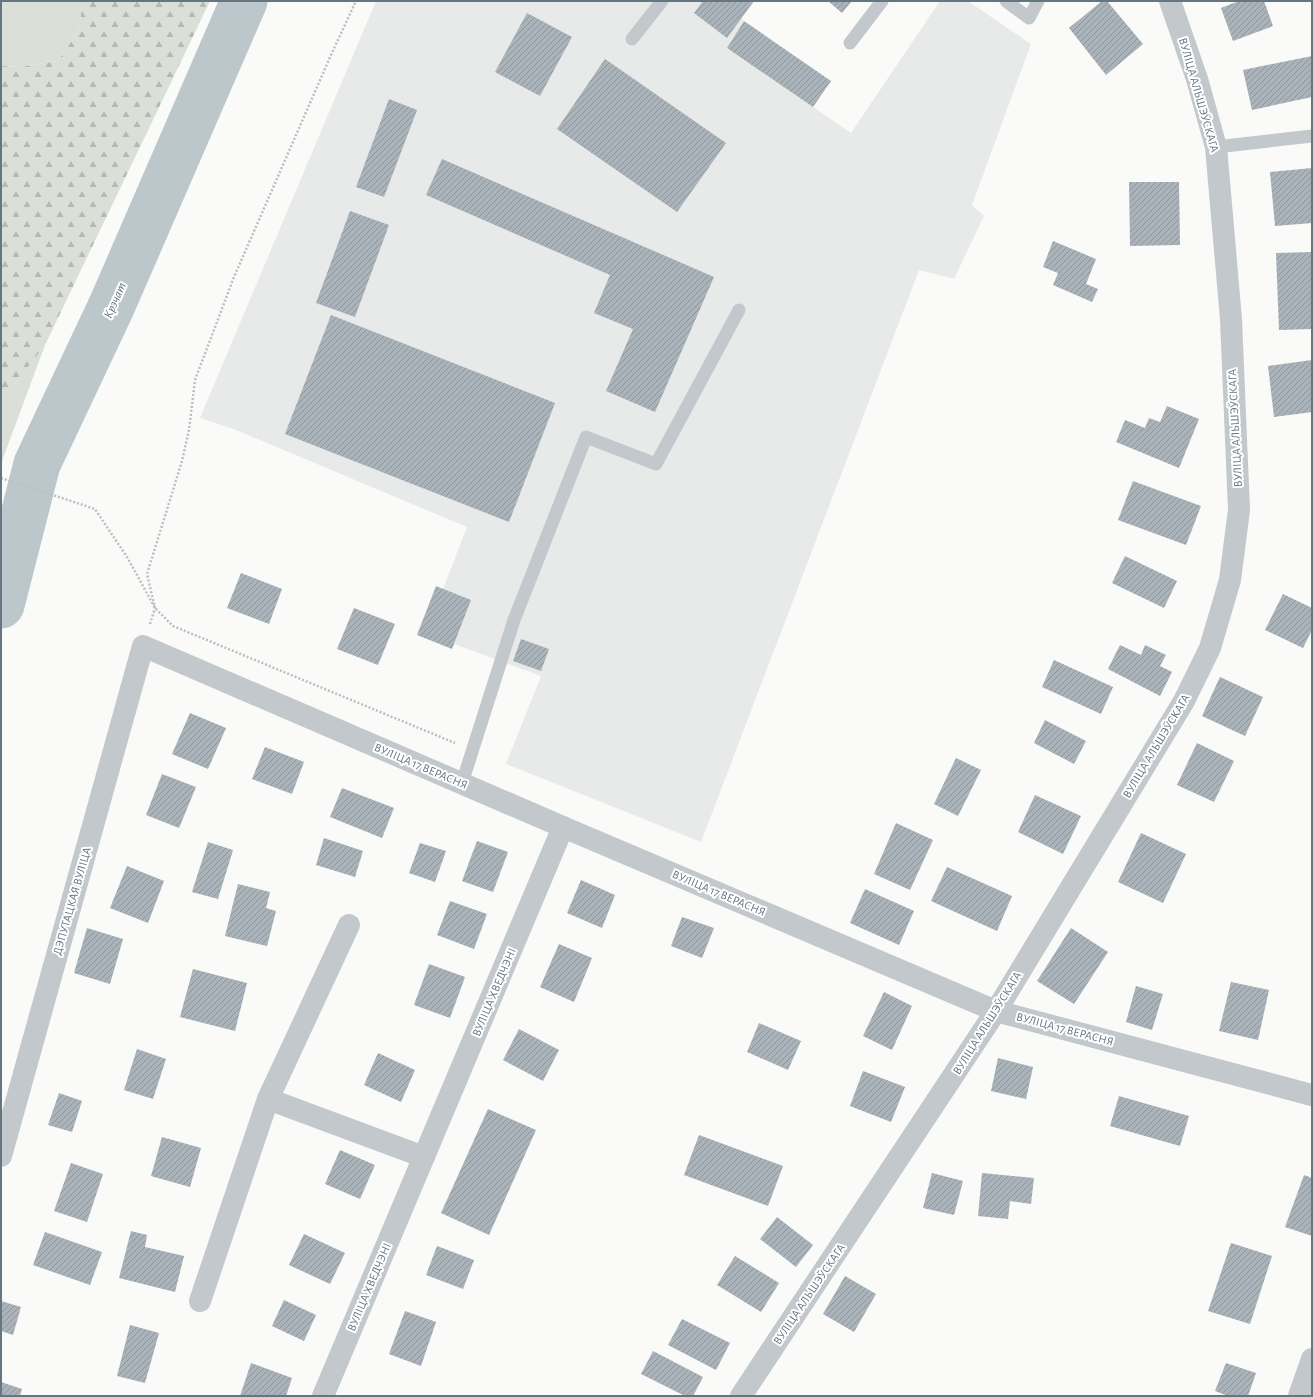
<svg xmlns="http://www.w3.org/2000/svg" width="1313" height="1397" viewBox="0 0 1313 1397" font-family="'Alegreya Sans',sans-serif">
  <style>
    .built { fill: #e8e9e9 }
    .grass { fill: #dadfd7 }
    .forest { fill: url(#forest-firs) }
    .lines { fill: none; stroke-linecap: round; stroke-linejoin: round }
    .river { stroke: #bbc7cb; stroke-width: 47 }
    .building { fill: url(#building-hatch) }
    .path { stroke: #bbbfc2; stroke-width: 2.5; stroke-dasharray: 2 2; stroke-linecap: butt }
    .lane { stroke: #c3c8cc; stroke-width: 13 }
    .street { stroke: #c3c8cc; stroke-width: 22 }
    .labels { text-anchor: middle; stroke-width: 4; stroke-linejoin: round; paint-order: stroke }
    .street-label { font-size: 12px; fill: #657683; stroke: #fff }
    .water-label { font-size: 13px; font-style: italic; fill: #60757c; stroke: #fff }
  </style>
  <defs>
    <pattern id="forest-firs" width="22" height="20" patternUnits="userSpaceOnUse"><rect width="22" height="20" fill="#dadfd7"/><path d="M5 1l3.5 6h-7zM16 11l3.5 6h-7z" fill="#b4b9b4"/></pattern>
    <pattern id="building-hatch" width="6" height="6" patternUnits="userSpaceOnUse"><rect width="6" height="6" fill="#aab3b9"/><path d="M-1 1l2-2M0 6l6-6M5 7l2-2" fill="none" stroke="#8e969c"/></pattern>
  </defs>
  <rect width="100%" height="100%" fill="#fafaf8"/>
  <path class="built" d="M376 1H754L741 18 744 21 727 48 851 133 940 1H968L1031 44 972 205 984 216 954 279 919 270 701 842 506 764 541 676 454 644 443 589 467 527 236 430 200 418Z"/>
  <g class="grass">
    <path d="M1 1H83L78 32 58 61 21 67 1 66Z"/>
    <path d="M45 345 2 461 1 460V390L9 391Z"/>
  </g>
  <path class="forest" d="M83 1H210L45 345 9 391 1 390V66L21 67 58 61 78 32Z"/>
  <g class="lines">
    <path class="river" d="M1 605 37 464 112 305 244 1"/>
  </g>
  <g class="building">
    <path d="M703 1H754L727 38 694 13Z"/>
    <path d="M828 1H852L842 13Z"/>
    <path d="M1102 1H1107L1143 44 1106 75 1069 28Z"/>
    <path d="M1239 1H1264L1273 26 1233 41 1221 8Z"/>
    <path d="M527 13 572 37 540 96 495 72Z"/>
    <path d="M744 21 831 81 813 107 727 48Z"/>
    <path d="M1312 56V97L1252 110 1243 70Z"/>
    <path d="M605 59 726 143 677 212 557 129Z"/>
    <path d="M389 99 417 110 384 197 356 187Z"/>
    <path d="M442 159 714 277 655 412 606 391 633 329 594 313 610 275 426 195Z"/>
    <path d="M1312 168V223L1275 226 1270 172Z"/>
    <path d="M1129 182H1179L1180 245 1130 246Z"/>
    <path d="M350 211 389 225 355 317 316 303Z"/>
    <path d="M1053 241 1096 259 1086 284 1098 289 1092 302 1053 285 1058 273 1043 267Z"/>
    <path d="M1312 252V329L1279 330 1276 253Z"/>
    <path d="M331 315 555 403 509 522 285 434Z"/>
    <path d="M1312 360V412L1274 417 1268 366Z"/>
    <path d="M1167 406 1199 419 1179 468 1116 442 1125 420 1145 428 1149 418 1160 422Z"/>
    <path d="M1133 481 1201 506 1186 545 1118 520Z"/>
    <path d="M1125 556 1177 581 1164 608 1112 583Z"/>
    <path d="M241 573 282 589 269 624 227 608Z"/>
    <path d="M436 586 471 600 452 649 417 635Z"/>
    <path d="M1283 594 1312 608V630L1303 648 1265 630Z"/>
    <path d="M354 608 395 624 378 665 337 649Z"/>
    <path d="M521 639 549 649 541 671 513 661Z"/>
    <path d="M1120 645 1141 655 1145 645 1166 655 1160 666 1172 672 1160 696 1108 669Z"/>
    <path d="M1054 660 1113 687 1101 714 1042 687Z"/>
    <path d="M1220 677 1263 697 1245 736 1202 716Z"/>
    <path d="M190 713 226 728 208 769 172 754Z"/>
    <path d="M1045 720 1086 741 1074 764 1034 743Z"/>
    <path d="M1197 743 1234 761 1214 802 1177 785Z"/>
    <path d="M265 747 304 762 292 794 252 779Z"/>
    <path d="M956 758 981 770 958 816 934 804Z"/>
    <path d="M162 774 196 787 179 828 146 815Z"/>
    <path d="M342 788 394 808 382 838 330 817Z"/>
    <path d="M1035 795 1081 816 1063 854 1018 832Z"/>
    <path d="M896 823 933 840 910 890 874 874Z"/>
    <path d="M1141 833 1186 854 1163 903 1118 882Z"/>
    <path d="M324 838 363 851 355 877 316 865Z"/>
    <path d="M477 841 508 852 493 892 462 881Z"/>
    <path d="M208 842 233 850 218 899 192 892Z"/>
    <path d="M420 843 446 851 435 882 409 873Z"/>
    <path d="M127 866 164 881 148 923 110 908Z"/>
    <path d="M947 867 1012 896 997 931 931 901Z"/>
    <path d="M581 880 615 895 602 928 567 913Z"/>
    <path d="M238 884 270 892 266 908 276 911 267 946 225 936Z"/>
    <path d="M865 889 914 911 899 945 850 923Z"/>
    <path d="M450 901 487 914 474 949 437 935Z"/>
    <path d="M682 917 714 928 702 958 671 946Z"/>
    <path d="M87 928 123 939 110 984 74 973Z"/>
    <path d="M1071 928 1108 952 1074 1004 1037 981Z"/>
    <path d="M559 944 592 958 574 1002 540 987Z"/>
    <path d="M429 964 465 977 450 1018 414 1005Z"/>
    <path d="M193 969 247 983 235 1031 180 1017Z"/>
    <path d="M1231 982 1269 990 1258 1040 1219 1031Z"/>
    <path d="M1136 986 1163 994 1152 1030 1126 1022Z"/>
    <path d="M884 992 912 1006 892 1050 863 1036Z"/>
    <path d="M759 1023 801 1041 788 1070 747 1052Z"/>
    <path d="M519 1029 559 1050 543 1081 503 1060Z"/>
    <path d="M137 1049 166 1059 153 1099 124 1090Z"/>
    <path d="M378 1053 415 1070 401 1102 364 1085Z"/>
    <path d="M998 1058 1033 1067 1026 1099 991 1091Z"/>
    <path d="M863 1071 905 1087 891 1122 850 1106Z"/>
    <path d="M59 1093 82 1101 72 1132 48 1125Z"/>
    <path d="M1119 1096 1189 1116 1180 1146 1110 1126Z"/>
    <path d="M488 1109 536 1130 489 1235 441 1213Z"/>
    <path d="M699 1135 783 1166 768 1206 684 1175Z"/>
    <path d="M162 1137 201 1148 190 1187 151 1176Z"/>
    <path d="M340 1150 375 1165 360 1199 325 1184Z"/>
    <path d="M71 1163 103 1174 87 1222 54 1211Z"/>
    <path d="M932 1173 963 1181 954 1215 923 1208Z"/>
    <path d="M982 1173 1034 1178 1031 1204 1010 1201 1008 1219 978 1216Z"/>
    <path d="M1304 1175 1312 1178V1236L1285 1227Z"/>
    <path d="M777 1217 813 1245 796 1267 760 1239Z"/>
    <path d="M131 1231 147 1235 145 1247 184 1256 175 1292 119 1278Z"/>
    <path d="M45 1232 102 1252 90 1285 33 1265Z"/>
    <path d="M304 1234 345 1253 330 1284 289 1265Z"/>
    <path d="M1231 1243 1272 1256 1250 1324 1208 1311Z"/>
    <path d="M437 1246 474 1260 463 1289 426 1275Z"/>
    <path d="M735 1256 779 1283 761 1312 717 1285Z"/>
    <path d="M845 1276 876 1294 854 1332 823 1314Z"/>
    <path d="M284 1300 316 1315 304 1341 272 1326Z"/>
    <path d="M1 1301 21 1307 13 1335 1 1331Z"/>
    <path d="M405 1311 436 1322 421 1366 389 1354Z"/>
    <path d="M682 1319 730 1343 716 1370 668 1345Z"/>
    <path d="M130 1325 159 1333 145 1383 117 1376Z"/>
    <path d="M653 1351 703 1377 693 1396H685L641 1374Z"/>
    <path d="M251 1363 292 1378 286 1396H240Z"/>
    <path d="M1226 1363 1256 1373 1248 1396H1228L1215 1391Z"/>
    <path d="M1 1382 22 1389 20 1396H1Z"/>
  </g>
  <g class="lines">
    <g class="path">
      <path d="M1 478 95 509 127 557 155 608 173 626 455 743"/>
      <path d="M150 624 155 608 147 574 182 461 189 430 195 380 234 277 331 55 356 1"/>
    </g>
    <g class="lane">
      <path d="M1006 1 1029 18 1038 1"/>
      <path d="M632 39 662 1"/>
      <path d="M850 43 882 1"/>
      <path d="M1216 147 1312 136"/>
      <path d="M462 783 514 620 586 437 656 464 739 310"/>
    </g>
    <g class="street">
      <path d="M268 1099 349 925"/>
      <path d="M1 1156 143 646 563 827 996 1011 1312 1095"/>
      <path d="M200 1301 268 1099 424 1157"/>
      <path d="M323 1396 563 827"/>
      <path d="M741 1396 996 1011 1184 701 1210 648 1230 580 1239 510 1231 319 1216 147 1197 79 1170 1"/>
      <path d="M1299 1396 1312 1359"/>
    </g>
  </g>
  <g class="labels">
    <g class="street-label">
      <text transform="translate(1199 95) rotate(74)" y="4">ВУЛІЦА АЛЬШЭЎСКАГА</text>
      <text transform="translate(1235 428) rotate(-93)" y="4">ВУЛІЦА АЛЬШЭЎСКАГА</text>
      <text transform="translate(1156 746) rotate(-59)" y="4">ВУЛІЦА АЛЬШЭЎСКАГА</text>
      <text transform="translate(421 766) rotate(23)" y="4">ВУЛІЦА 17 ВЕРАСНЯ</text>
      <text transform="translate(719 893) rotate(23)" y="4">ВУЛІЦА 17 ВЕРАСНЯ</text>
      <text transform="translate(72 901) rotate(-74)" y="4">ДЭПУТАЦКАЯ ВУЛІЦА</text>
      <text transform="translate(494 992) rotate(-67)" y="4">ВУЛІЦА ХВЕДЧЭНІ</text>
      <text transform="translate(987 1023) rotate(-58)" y="4">ВУЛІЦА АЛЬШЭЎСКАГА</text>
      <text transform="translate(1065 1029) rotate(15)" y="4">ВУЛІЦА 17 ВЕРАСНЯ</text>
      <text transform="translate(369 1287) rotate(-67)" y="4">ВУЛІЦА ХВЕДЧЭНІ</text>
      <text transform="translate(809 1294) rotate(-56)" y="4">ВУЛІЦА АЛЬШЭЎСКАГА</text>
    </g>
    <g class="water-label">
      <text transform="translate(114 300) rotate(-66)" y="5">Крэчат</text>
    </g>
  </g>
  <rect width="1313" height="1397" fill="none" stroke="#657683" stroke-width="4"/>
</svg>
